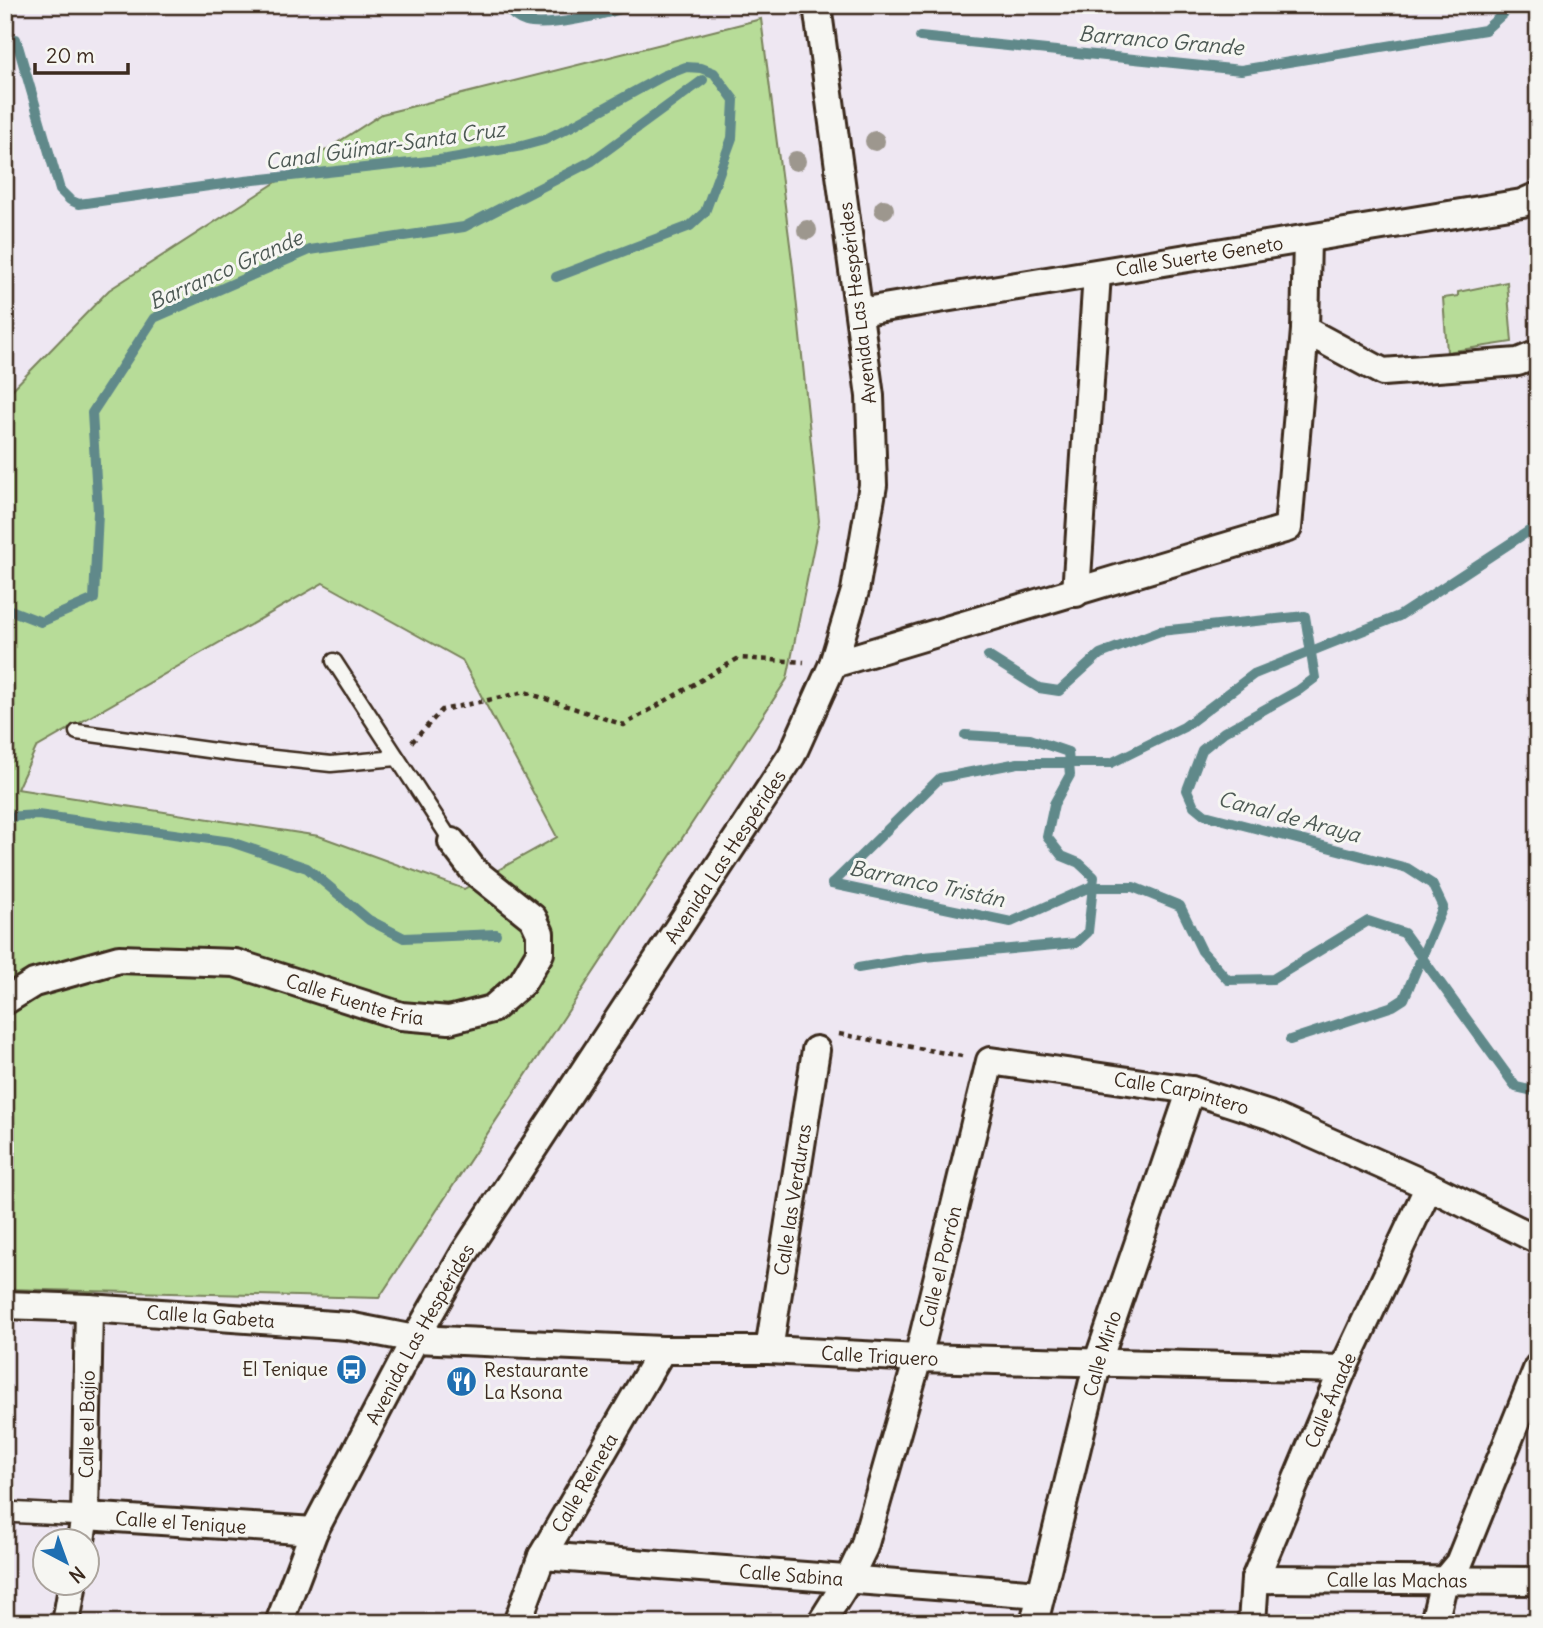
<svg xmlns="http://www.w3.org/2000/svg" width="1543" height="1628" viewBox="0 0 1543 1628" font-family="Delius,sans-serif">
  <style>
    .green { fill: #b7dc98; stroke: #79835b; stroke-width: 2; fill-rule: evenodd }
    .lines { fill: none; stroke-linecap: round; stroke-linejoin: round }
    .stream { stroke: #60898a; stroke-width: 10 }
    .service-casing { stroke: #3b2a1e; stroke-width: 19 }
    .pedestrian-casing { stroke: #3b2a1e; stroke-width: 24 }
    .minor-casing { stroke: #3b2a1e; stroke-width: 32 }
    .path { stroke: #3b2a1e; stroke-width: 4.5; stroke-dasharray: 5 5; stroke-linecap: butt }
    .service { stroke: #f6f6f2; stroke-width: 14 }
    .pedestrian { stroke: #f6f6f2; stroke-width: 19 }
    .minor { stroke: #f6f6f2; stroke-width: 26 }
    .tree { fill: #9d978e }
    .labels { text-anchor: middle; stroke-width: 6; stroke-linejoin: round; paint-order: stroke }
    .street-label { font-size: 19px; fill: #3b2a1e; stroke: #f6f6f2 }
    .poi-label { font-size: 19px; fill: #3b2a1e; stroke: #f6f6f2; text-anchor: end }
    .water-label { font-size: 21px; font-style: italic; fill: #4d5954; stroke: #f6f6f2 }
  </style>
  <rect width="100%" height="100%" fill="#eee7f2"/>
  <filter id="ink" filterUnits="userSpaceOnUse"><feTurbulence type="fractalNoise" baseFrequency=".0143" numOctaves="2"/><feDisplacementMap in="SourceGraphic" scale="14" xChannelSelector="R" yChannelSelector="G"/><feConvolveMatrix kernelMatrix="1 2 1 2 8 2 1 2 1" color-interpolation-filters="sRGB"/></filter>
  <g filter="url(#ink)">
    <g class="green">
      <path d="M761 19 793 268 819 521 787 679 379 1298 5 1289V397L109 290 382 114ZM323 583 462 660 557 837 464 889 319 836 17 789 36 748Z"/>
      <path d="M1507 282 1512 342 1447 352 1443 298 1458 296V292Z"/>
    </g>
    <g class="lines">
      <g class="stream">
        <path d="M504 5C510 13 516 19 526 22 548 28 609 14 631 5"/>
        <path d="M920 37 1241 70 1485 30 1513 5"/>
        <path d="M16 39 60 190 70 200 79 204 245 181 447 159 522 146 544 140 570 127 663 76 686 67 701 68 714 73 734 100 732 138 705 212 690 226 556 277"/>
        <path d="M5 608 41 622 94 599 98 512 92 413 154 318 310 250 464 227 592 161 703 80"/>
        <path d="M988 656 1039 688 1059 691 1100 654 1160 631 1305 616 1315 678 1299 690 1224 732 1202 750 1187 790 1194 806 1205 815 1407 868 1432 884 1443 907 1404 999 1393 1006 1290 1040"/>
        <path d="M5 817 38 815 231 842 307 868 369 920 404 938 496 934"/>
        <path d="M832 884 1011 922 1090 887H1133L1180 906 1202 951 1228 980 1273 979 1368 921 1404 933 1516 1087 1538 1092"/>
        <path d="M832 884 940 778 1018 763H1111L1184 727 1254 674 1399 616 1538 525"/>
        <path d="M858 968 924 957 1076 943 1088 932 1094 877 1079 863 1062 856 1047 837 1054 804 1070 775 1068 752 1030 739 965 735"/>
      </g>
      <defs>
        <g id="service">
          <path d="M334 661 452 842"/>
          <path d="M77 732 237 754 331 764 397 758"/>
        </g>
        <path id="pedestrian" d="M5 1512 85 1516"/>
        <g id="minor">
          <path id="s1" d="M859 312 1522 203 1538 196"/>
          <path d="M1305 330 1383 372 1518 362 1538 354"/>
          <path d="M1076 593 1097 274"/>
          <path d="M833 664 1288 528 1305 330 1307 239"/>
          <path id="s2" d="M5 1001 34 983 119 959 235 963 401 1016 449 1020 492 1009 522 983 540 953V933L533 918 474 871 452 842"/>
          <path id="s3" d="M5 1305 89 1308 348 1326 415 1339 662 1350H769L918 1358 1343 1369"/>
          <path id="s4" d="M769 1350 816 1050"/>
          <path id="s5" d="M85 1516 314 1531"/>
          <path id="s6" d="M81 1540 85 1516 89 1308"/>
          <path id="s7" d="M542 1556 1041 1594"/>
          <path id="s8" d="M1255 1579 1538 1581"/>
          <path d="M66 1623 73 1582"/>
          <path id="s9" d="M279 1623 314 1531 415 1339 465 1252 792 755 833 664 855 591 873 485 870 396 817 5"/>
          <path id="s10" d="M517 1623 542 1556 662 1350"/>
          <path id="s11" d="M821 1623 848 1580 864 1547 918 1358 990 1061 1191 1090 1269 1115 1429 1186 1538 1240"/>
          <path id="s12" d="M1034 1623 1098 1361 1191 1090"/>
          <path id="s13" d="M1252 1623 1255 1579 1343 1369 1429 1186"/>
          <path d="M1434 1623 1444 1581 1459 1563 1538 1367"/>
        </g>
      </defs>
      <use href="#service" class="service-casing"/>
      <use href="#pedestrian" class="pedestrian-casing"/>
      <use href="#minor" class="minor-casing"/>
      <g class="path">
        <path d="M412 742 442 710 525 692 624 725 739 658 804 662"/>
        <path d="M839 1034 962 1056"/>
      </g>
      <use href="#service" class="service"/>
      <use href="#pedestrian" class="pedestrian"/>
      <use href="#minor" class="minor"/>
    </g>
    <g class="tree">
      <circle cx="875" cy="141" r="10"/>
      <circle cx="796" cy="161" r="10"/>
      <circle cx="884" cy="209" r="10"/>
      <circle cx="807" cy="230" r="10"/>
    </g>
  </g>
  <defs>
    <symbol id="bus-disc" viewBox="-11 -11 22 22"><circle r="9.5" fill="#1f6fb2" stroke="#f6f6f2"/><path d="M-5-6H5V4H4V6H2V4H-2V6H-4V4H-5ZM-3.5-4V0h7V-4ZM-3.5 1.2v1.5H-2V1.2ZM2 1.2v1.5H3.5V1.2Z" fill="#fff"/></symbol>
    <symbol id="restaurant-disc" viewBox="-11 -11 22 22"><circle r="9.5" fill="#1f6fb2" stroke="#f6f6f2"/><path d="M-5-6h1v4h1v-4h1v4h1v-4h1v5L-1.5 .5V6h-2V.5L-5-1ZM5-6V6H3V1.5H1.5Q1.5-4 5-6Z" fill="#fff"/></symbol>
  </defs>
  <g fill-rule="evenodd">
    <use href="#bus-disc" x="334" y="1352" width="35" height="35"/>
    <use href="#restaurant-disc" x="444" y="1364" width="35" height="35"/>
  </g>
  <g class="labels">
    <g class="street-label">
      <text dy="7" stroke="none"><textPath href="#s1" startOffset="345">Calle Suerte Geneto</textPath></text>
      <text transform="translate(857 303) rotate(-97)" y="7">Avenida Las Hespérides</text>
      <text dy="7" stroke="none"><textPath href="#s9" startOffset="889">Avenida Las Hespérides</textPath></text>
      <text dy="7" stroke="none"><textPath href="#s2" startOffset="364">Calle Fuente Fría</textPath></text>
      <text dy="7" stroke="none"><textPath href="#s11" startOffset="784">Calle Carpintero</textPath></text>
      <text dy="7" stroke="none"><textPath href="#s4" startOffset="152">Calle las Verduras</textPath></text>
      <text dy="7" stroke="none"><textPath href="#s11" startOffset="378">Calle el Porrón</textPath></text>
      <text dy="7" stroke="none"><textPath href="#s3" startOffset="206">Calle la Gabeta</textPath></text>
      <text dy="7" stroke="none"><textPath href="#s9" startOffset="322">Avenida Las Hespérides</textPath></text>
      <text dy="7" stroke="none"><textPath href="#s12" startOffset="278">Calle Mirlo</textPath></text>
      <text dy="7" stroke="none"><textPath href="#s3" startOffset="877">Calle Triguero</textPath></text>
      <text dy="7" stroke="none"><textPath href="#s13" startOffset="238">Calle Ánade</textPath></text>
      <text dy="7" stroke="none"><textPath href="#s6" startOffset="116">Calle el Bajío</textPath></text>
      <text dy="7" stroke="none"><textPath href="#s10" startOffset="156">Calle Reineta</textPath></text>
      <text dy="7" stroke="none"><textPath href="#s5" startOffset="96">Calle el Tenique</textPath></text>
      <text dy="7" stroke="none"><textPath href="#s7" startOffset="250">Calle Sabina</textPath></text>
      <text dy="7" stroke="none"><textPath href="#s8" startOffset="142">Calle las Machas</textPath></text>
    </g>
    <g class="poi-label">
      <text x="328" y="1376">El Tenique</text>
      <text x="484" y="1377" text-anchor="start">Restaurante<tspan x="484" dy="22">La Ksona</tspan></text>
    </g>
    <g class="water-label">
      <text transform="translate(1161 41) rotate(5)" y="7">Barranco Grande</text>
      <text transform="translate(385 146) rotate(-8)" y="7">Canal Güímar-Santa Cruz</text>
      <text transform="translate(226 270) rotate(-24)" y="7">Barranco Grande</text>
      <text transform="translate(1289 817) rotate(15)" y="7">Canal de Araya</text>
      <text transform="translate(927 884) rotate(12)" y="7">Barranco Tristán</text>
    </g>
  </g>
  <rect width="1543" height="1628" fill="none" stroke="#f6f6f2" stroke-width="28"/>
  <rect x="14" y="14" width="1515" height="1600" fill="none" stroke="#3b2a1e" stroke-width="2.5" filter="url(#ink)"/>
  <g transform="translate(66 1562) rotate(139)"><circle r="33" fill="#f6f6f2" stroke="#aba49d" stroke-width="2"/>
  <path d="M0-5L12 26L0 18L-12 26Z" fill="#1f6fb2"/>
  <text y="-10" font-size="19" font-weight="bold" text-anchor="middle" fill="#3b2a1e">N</text>
  </g>
  <path d="M35 63v10h93v-10" fill="none" stroke="#3b2a1e" stroke-width="3.5"/>
  <text x="46" y="63" font-size="21" fill="#3b2a1e" stroke="#f6f6f2" stroke-width="5" paint-order="stroke">20 m</text>
</svg>
